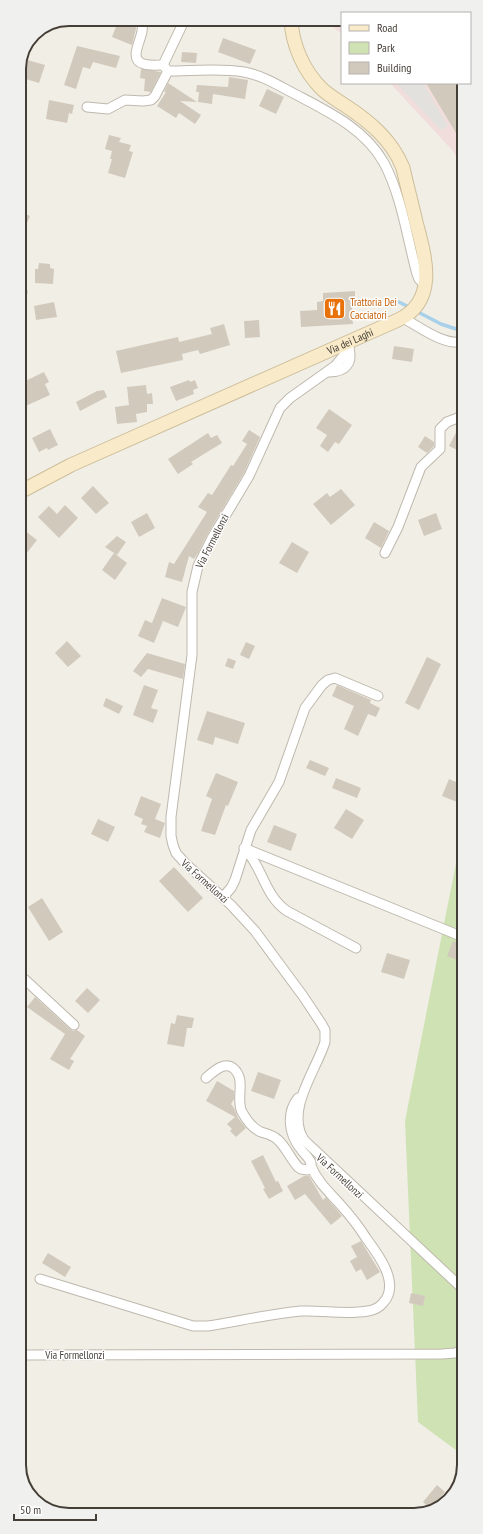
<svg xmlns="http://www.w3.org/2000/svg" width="483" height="1534" viewBox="0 0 483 1534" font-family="'PT Sans Narrow',sans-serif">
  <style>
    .medical { fill: #f1dddb }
    .green { fill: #cfe2b3 }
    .parking { fill: #e3e1de }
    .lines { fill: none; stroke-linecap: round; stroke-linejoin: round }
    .stream { stroke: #a8d1e9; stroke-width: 3.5 }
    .building { fill: #d2c9bd }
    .street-casing { stroke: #bfb8ad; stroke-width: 11 }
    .secondary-casing { stroke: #cdbe9a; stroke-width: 15 }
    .street { stroke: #fff; stroke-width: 9 }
    .secondary { stroke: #f9ebc9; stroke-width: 13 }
    .labels { text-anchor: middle; stroke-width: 3; stroke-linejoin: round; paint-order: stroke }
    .food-label { font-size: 11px; fill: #c56008; stroke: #fff; text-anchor: start }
    .street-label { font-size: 11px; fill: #443e36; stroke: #fff }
    .rim { fill: none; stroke: #443e36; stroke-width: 2 }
  </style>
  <rect width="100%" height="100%" fill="#f1eee6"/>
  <g class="medical">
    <path d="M323 19H342V34Z"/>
    <path d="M390 83H462V165L452 150Z"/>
  </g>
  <path class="green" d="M463 828 464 1456 418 1422 405 1121Z"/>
  <path class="parking" d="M396 83H423L448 126 441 130Z"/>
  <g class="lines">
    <g class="stream">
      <path d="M399 302 411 308"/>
      <path d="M416 311 441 324 456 329 463 324"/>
    </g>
  </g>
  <g class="building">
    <path d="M119 19H135L136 29 132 45 112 37Z"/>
    <path d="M223 38 256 50 250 64 218 52Z"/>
    <path d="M77 46 120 56 116 68 93 62 90 69 83 67 76 89 64 85Z"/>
    <path d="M182 52 197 53 196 63 181 62Z"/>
    <path d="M24 59 45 65 39 83 19 77Z"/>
    <path d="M141 69 161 72 151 92 144 91 145 79 140 78Z"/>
    <path d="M229 77 248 80 245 99 213 94 212 104 198 102 199 92H196L197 85 228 87Z"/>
    <path d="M168 83 197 102 180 101 201 115 195 124 179 113 176 118 157 106 166 92H164Z"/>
    <path d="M426 83H462V143Z"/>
    <path d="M267 89 284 97 276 114 259 106Z"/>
    <path d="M49 100 74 105 72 114 69 113 67 123 46 119Z"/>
    <path d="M109 135 121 138 119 142 131 145 129 151 133 152 125 178 108 173 112 159H110L112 151 105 149Z"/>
    <path d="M19 211 30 216 19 241Z"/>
    <path d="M39 263 50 264V268L54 269 53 284 35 283V269H38Z"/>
    <path d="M355 291V305L352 306 353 324 301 327 300 311 317 310V302L323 301V293Z"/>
    <path d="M54 302 57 317 36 320 34 306Z"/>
    <path d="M259 320 260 337 245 338 244 321Z"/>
    <path d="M224 324 230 345 200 354 198 350 182 354 183 360 121 373 116 351 178 337 179 342 212 334 210 328Z"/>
    <path d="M394 346 414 349 412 362 392 359Z"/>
    <path d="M44 372 49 382 45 384 50 395 19 409V384Z"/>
    <path d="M189 380 190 382 195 380 198 388 193 390 194 394 176 401 170 387Z"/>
    <path d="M146 385 147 394 152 393 153 404H147V412L136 414 137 422 117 424 115 407 129 405 127 387Z"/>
    <path d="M104 390 107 397 80 411 76 402 97 391Z"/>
    <path d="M329 409 352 425 339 444 335 442 328 452 320 446 327 435 316 428Z"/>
    <path d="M463 422V453L449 446 461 423Z"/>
    <path d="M50 429 58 445 48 450 47 448 39 452 32 438Z"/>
    <path d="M249 430 260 437 244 473 207 535 198 553 194 559 189 556 182 582 165 577 169 562 174 564 207 512 198 507 208 493 212 495 231 465 233 466 247 444 242 441Z"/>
    <path d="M208 433 211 438 217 435 222 443 191 462 193 464 178 474 168 459Z"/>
    <path d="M425 436 434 442V446L427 453 418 447Z"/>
    <path d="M93 486 109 503 96 514 81 498Z"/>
    <path d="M341 489 355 505 331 525 313 504 327 493 330 497Z"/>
    <path d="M65 505 78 518 59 538 38 517 49 506 57 514Z"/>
    <path d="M147 513 155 528 139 537 131 522Z"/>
    <path d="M436 513 442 529 424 536 418 520Z"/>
    <path d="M374 522 389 531 381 548 365 538Z"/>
    <path d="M20 527 37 540 26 554 20 549Z"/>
    <path d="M117 536 126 542 117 555 105 547Z"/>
    <path d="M292 542 309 552 297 573 279 563Z"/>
    <path d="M114 553 127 563 115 580 102 570Z"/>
    <path d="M162 598 186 607 178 627 163 621 154 643 138 636 145 620 152 623Z"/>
    <path d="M67 641 81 656 68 667 55 653Z"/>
    <path d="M246 642 255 646 249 659 240 655Z"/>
    <path d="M147 653 185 664 183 679 148 669 141 677 133 671Z"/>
    <path d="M427 657 441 664 419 710 405 703Z"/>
    <path d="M228 658 236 661 233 669 225 666Z"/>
    <path d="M144 685 158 690 151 708 158 710 153 723 133 715Z"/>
    <path d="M337 685 371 700 370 703 380 708 376 717 368 714 358 736 344 729 354 706 332 696Z"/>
    <path d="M106 698 123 706 119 714 103 706Z"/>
    <path d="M207 711 245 723 238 744 215 737 213 745 197 740Z"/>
    <path d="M310 760 329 768 325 776 306 768Z"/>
    <path d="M216 773 238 782 228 806 226 805 215 835 201 831 212 799 206 796Z"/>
    <path d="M336 778 361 788 357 798 332 788Z"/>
    <path d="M449 779 463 785 457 802 442 796Z"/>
    <path d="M141 796 161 804 155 819 165 823 160 838 144 832 147 826 141 824 143 819 134 815Z"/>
    <path d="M346 809 364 820 352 839 334 828Z"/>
    <path d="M98 819 115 827 108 842 91 834Z"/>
    <path d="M274 825 297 834 291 851 267 842Z"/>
    <path d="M174 867 203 898 188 912 159 881Z"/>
    <path d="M42 898 63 932 49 941 28 907Z"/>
    <path d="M453 941 463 945V952L459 961 447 956Z"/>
    <path d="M387 953 410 960 404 979 381 972Z"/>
    <path d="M87 988 100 1000 88 1013 75 1001Z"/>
    <path d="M35 997 70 1029 73 1031 77 1030 85 1036 70 1059 74 1061 69 1070 50 1059 65 1034 27 1007Z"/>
    <path d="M177 1015 194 1018 192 1028H187L184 1047 167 1044 171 1023 175 1024Z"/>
    <path d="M258 1072 281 1080 274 1099 251 1091Z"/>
    <path d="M217 1081 234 1091V1099L231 1104 234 1108 238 1118 246 1128 236 1137 230 1131 232 1129 227 1124 235 1117 206 1101Z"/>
    <path d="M263 1155 276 1182 278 1181 283 1191 269 1199 263 1189 265 1188 251 1161Z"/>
    <path d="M304 1176H309L323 1200 326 1197 342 1216 331 1225 305 1194 295 1200 287 1186Z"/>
    <path d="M361 1241 380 1272 367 1280 361 1269 356 1272 350 1261 357 1257 351 1246Z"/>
    <path d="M48 1253 71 1267 65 1277 42 1263Z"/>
    <path d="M411 1293 425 1296 423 1306 409 1303Z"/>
    <path d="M437 1485 445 1492 431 1509 423 1502Z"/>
  </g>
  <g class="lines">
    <defs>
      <g id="street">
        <path d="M141 19C142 23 143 27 142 31 141 41 128 60 144 64 150 66 157 65 163 65L168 71C191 71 221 68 244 72 261 75 276 84 291 92 325 110 365 128 384 163 402 197 407 238 417 274L419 279 425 285"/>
        <path d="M163 65 185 19"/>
        <path d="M87 107 108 109 125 100 143 101 151 100 155 96 168 71"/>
        <path d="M19 286 22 292 19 300"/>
        <path d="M403 318C420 327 442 345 463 342"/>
        <path d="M349 349 335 366 290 398 280 408 249 476 212 538 198 566 192 592V655L171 817V836L173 845 176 853 185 863 231 905 255 931 303 996 321 1023 325 1030V1042C316 1071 285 1110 304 1140L464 1290"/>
        <path d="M329 372C345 372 353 364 349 348"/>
        <path d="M385 553 398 527 421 467 440 449V429L447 422 463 416"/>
        <path d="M244 848 463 937"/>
        <path d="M245 849C263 868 264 895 287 911L356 948"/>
        <path d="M223 897 231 888 235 880 251 830 279 782 305 708 322 685 328 680 335 678 378 696"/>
        <path d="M20 975 74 1025"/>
        <path d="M206 1078C213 1072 224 1061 233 1068 247 1079 235 1099 242 1112 246 1119 253 1129 261 1132 267 1134 273 1135 278 1140 286 1147 290 1158 298 1167L301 1169 307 1170 311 1166V1163C309 1157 303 1153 300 1148 289 1134 286 1113 298 1098"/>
        <path d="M40 1279 193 1326H208C239 1321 270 1314 301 1311 323 1310 346 1315 368 1311 374 1310 379 1308 383 1303 401 1284 378 1254 366 1238 358 1225 348 1213 338 1202 328 1191 317 1181 311 1166"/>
        <path d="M21 1355 442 1354 455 1353 464 1349"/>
      </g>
      <g id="secondary">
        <path id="s1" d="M20 492 71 465 398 320C439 301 425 256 416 222 412 204 407 186 403 168 392 140 370 122 346 106 338 101 330 96 323 90 304 72 292 45 291 19"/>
      </g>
    </defs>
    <use href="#street" class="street-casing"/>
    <use href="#secondary" class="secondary-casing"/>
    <use href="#street" class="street"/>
    <use href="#secondary" class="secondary"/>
  </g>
  <defs>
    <symbol id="restaurant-square" viewBox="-11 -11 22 22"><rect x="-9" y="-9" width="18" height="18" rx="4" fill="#e8710a" stroke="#fff"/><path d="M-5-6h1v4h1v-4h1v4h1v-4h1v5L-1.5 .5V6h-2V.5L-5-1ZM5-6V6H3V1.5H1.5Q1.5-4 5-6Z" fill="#fff"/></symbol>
  </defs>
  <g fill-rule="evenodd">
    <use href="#restaurant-square" x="322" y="296" width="25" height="25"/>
  </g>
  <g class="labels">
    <g class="food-label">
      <text x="350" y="306">Trattoria Dei<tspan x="350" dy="13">Cacciatori</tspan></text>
    </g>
    <g class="street-label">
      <text dy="4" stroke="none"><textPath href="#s1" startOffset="363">Via dei Laghi</textPath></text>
      <text transform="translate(212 541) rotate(-63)" y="4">Via Formellonzi</text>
      <text transform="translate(205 881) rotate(42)" y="4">Via Formellonzi</text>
      <text transform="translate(340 1176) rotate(43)" y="4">Via Formellonzi</text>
      <text x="75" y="1359">Via Formellonzi</text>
    </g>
  </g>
  <path d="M0 0H483V1534H0ZM69 26H414A43 43 0 0 1 457 69V1465A43 43 0 0 1 414 1508H69A43 43 0 0 1 26 1465V69A43 43 0 0 1 69 26Z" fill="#f0f0ef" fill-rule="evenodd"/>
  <path class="rim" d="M69 26H414A43 43 0 0 1 457 69V1465A43 43 0 0 1 414 1508H69A43 43 0 0 1 26 1465V69A43 43 0 0 1 69 26Z"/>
  <rect x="341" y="12" width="130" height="72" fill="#ffffff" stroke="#b4b2af"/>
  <rect x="349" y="25" width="20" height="6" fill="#f9ebc9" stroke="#b4b2af"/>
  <text x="377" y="32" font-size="12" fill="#443e36">Road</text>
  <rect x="349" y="42" width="20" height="12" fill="#cfe2b3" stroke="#b4b2af"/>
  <text x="377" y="52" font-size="12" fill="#443e36">Park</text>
  <rect x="349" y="62" width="20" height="12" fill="#d2c9bd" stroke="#b4b2af"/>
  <text x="377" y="72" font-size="12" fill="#443e36">Building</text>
  <path d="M14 1514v6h82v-6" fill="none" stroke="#443e36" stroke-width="2"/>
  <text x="20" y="1514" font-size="12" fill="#443e36" stroke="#ffffff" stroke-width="3" paint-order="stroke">50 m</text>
</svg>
